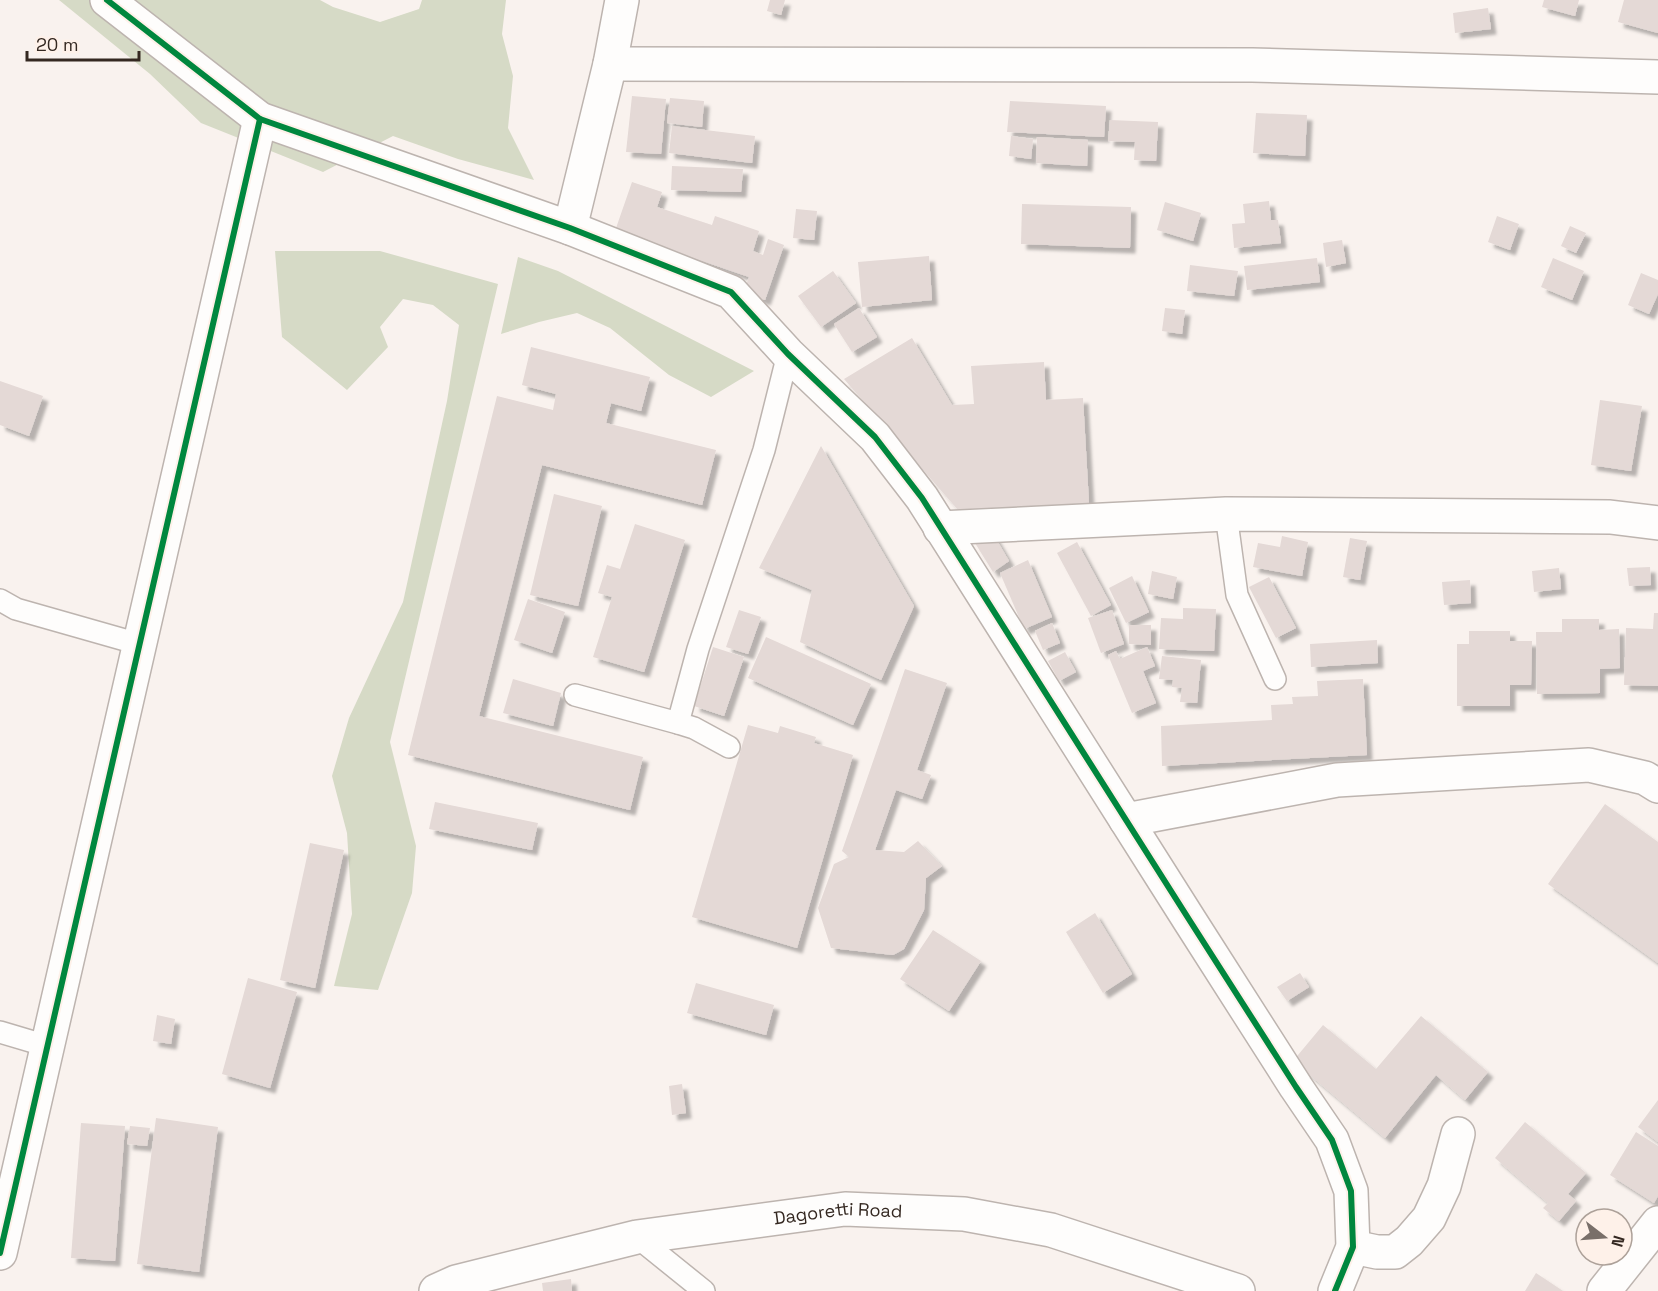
<svg xmlns="http://www.w3.org/2000/svg" width="1658" height="1291" viewBox="0 0 1658 1291" font-family="'Space Grotesk',sans-serif">
  <style>
    .green { fill: #d6dac6 }
    .building { fill: #e4d9d6; filter: url(#shadow) }
    .lines { fill: none; stroke-linecap: round; stroke-linejoin: round }
    .lane-casing { stroke: #bdb4af; stroke-width: 24 }
    .street-casing { stroke: #bdb4af; stroke-width: 36 }
    .secondary-casing { stroke: #bdb4af; stroke-width: 36 }
    .lane { stroke: #fefdfc; stroke-width: 21 }
    .street { stroke: #fefdfc; stroke-width: 33 }
    .secondary { stroke: #fefdfc; stroke-width: 33 }
    .cycleway-casing { stroke: #fef1e9; stroke-width: 10 }
    .cycleway { stroke: #00873e; stroke-width: 6 }
    .labels { text-anchor: middle; stroke-width: 5; stroke-linejoin: round; paint-order: stroke }
    .street-label { font-size: 18px; fill: #342821; stroke: #fef1e9 }
  </style>
  <defs>
    <filter id="shadow"><feDropShadow dx="5.5" dy="5.5" stdDeviation="1.5" flood-color="#0004"/></filter>
  </defs>
  <rect width="100%" height="100%" fill="#f9f2ee"/>
  <g class="green">
    <path d="M59 0H320L333 7 380 22 419 9 422 0H506L502 34 513 76 508 128 534 180 458 159 393 136 323 172 201 123 150 74Z"/>
    <path d="M275 251H380L498 284 390 742 416 846 412 893 378 990 334 986 352 914 347 833 332 776 349 718 403 602 447 401 459 325 433 305 403 299 380 327 388 347 347 390 282 337Z"/>
    <path d="M518 257 558 271 754 371 711 397 669 375 610 328 577 313 539 322 501 334Z"/>
  </g>
  <g class="building">
    <path d="M770 0H785L781 15 767 11Z"/>
    <path d="M1544 0H1579L1575 16 1542 7Z"/>
    <path d="M1624 0H1658V33L1618 22Z"/>
    <path d="M1488 8 1491 29 1455 33 1453 13Z"/>
    <path d="M632 96 666 99 661 154 626 152Z"/>
    <path d="M670 98 704 101 702 127 667 123Z"/>
    <path d="M1010 101 1106 106 1104 137 1007 132Z"/>
    <path d="M1256 113 1307 115 1305 156 1253 153Z"/>
    <path d="M1110 120 1158 122 1156 161 1134 160 1135 142 1108 141Z"/>
    <path d="M672 126 755 136 752 163 669 153Z"/>
    <path d="M1011 136 1033 139 1031 159 1009 156Z"/>
    <path d="M1037 137 1088 140 1087 166 1036 163Z"/>
    <path d="M672 166 743 169 741 192 671 190Z"/>
    <path d="M632 182 662 192 657 207 712 225 715 216 759 231 753 251 763 255 768 239 784 245 765 300 743 293 749 277 615 231Z"/>
    <path d="M1269 201 1271 220H1278L1281 243 1234 248 1232 224 1245 223 1243 204Z"/>
    <path d="M1165 202 1201 213 1193 241 1157 230Z"/>
    <path d="M1022 204 1131 207 1130 248 1021 244Z"/>
    <path d="M796 209 817 211 814 240 793 238Z"/>
    <path d="M1497 216 1519 224 1510 250 1488 242Z"/>
    <path d="M1570 226 1586 233 1576 253 1561 246Z"/>
    <path d="M1342 240 1346 263 1326 267 1323 243Z"/>
    <path d="M929 256 932 300 862 307 858 262Z"/>
    <path d="M1317 258 1320 282 1247 290 1244 266Z"/>
    <path d="M1553 258 1584 271 1572 300 1541 287Z"/>
    <path d="M1190 265 1238 271 1234 296 1187 291Z"/>
    <path d="M833 271 856 303 821 327 798 296Z"/>
    <path d="M1641 273 1658 280V294L1649 314 1628 305Z"/>
    <path d="M859 308 877 337 852 352 834 324Z"/>
    <path d="M1165 308 1185 310 1182 334 1162 331Z"/>
    <path d="M912 338 952 405 974 404 971 366 1044 362 1046 400 1083 398 1089 503 959 511 844 379Z"/>
    <path d="M531 347 650 377 641 411 611 403 606 423 716 450 702 505 542 465 479 716 643 757 630 810 408 755 497 396 553 410 556 394 522 385Z"/>
    <path d="M0 381 43 396 29 436 0 425Z"/>
    <path d="M1600 400 1642 406 1631 471 1591 465Z"/>
    <path d="M821 446 914 606 881 680 800 642 812 590 759 568Z"/>
    <path d="M554 494 602 506 578 606 530 595Z"/>
    <path d="M635 524 685 540 644 672 593 657 612 597 598 593 607 565 620 569Z"/>
    <path d="M992 532 1009 561 993 572 975 543Z"/>
    <path d="M1282 536 1308 542 1302 576 1253 567 1258 543 1280 547Z"/>
    <path d="M1350 538 1367 541 1360 580 1343 577Z"/>
    <path d="M1077 542 1111 605 1091 616 1057 553Z"/>
    <path d="M1028 560 1052 617 1024 629 1000 573Z"/>
    <path d="M1650 567 1651 585 1629 586 1627 568Z"/>
    <path d="M1559 568 1561 589 1534 592 1532 571Z"/>
    <path d="M1152 571 1177 577 1173 599 1148 594Z"/>
    <path d="M1132 576 1149 612 1126 623 1109 588Z"/>
    <path d="M1269 577 1296 628 1276 638 1249 587Z"/>
    <path d="M1470 580 1471 603 1444 605 1442 582Z"/>
    <path d="M528 599 565 612 552 653 514 640Z"/>
    <path d="M1183 608 1216 609 1214 651 1159 649 1161 618 1183 619Z"/>
    <path d="M739 610 761 617 748 654 726 647Z"/>
    <path d="M1112 610 1124 644 1101 653 1088 618Z"/>
    <path d="M1654 613H1658V686L1624 685 1626 628 1653 629Z"/>
    <path d="M1562 619H1599V630L1619 629 1620 668 1600 669V693L1537 694 1536 632H1562Z"/>
    <path d="M1052 623 1060 643 1043 650 1035 631Z"/>
    <path d="M1129 625H1151V645L1129 644Z"/>
    <path d="M1469 631H1510V641H1532L1531 685H1510V706H1457V644H1469Z"/>
    <path d="M766 637 871 684 853 725 748 678Z"/>
    <path d="M1377 640 1378 663 1311 667 1310 644Z"/>
    <path d="M713 647 744 657 724 716 694 706Z"/>
    <path d="M1147 647 1155 666 1143 671 1156 703 1132 713 1108 655 1116 651 1120 659Z"/>
    <path d="M1065 652 1076 672 1059 681 1048 661Z"/>
    <path d="M1162 656 1201 660 1197 703 1180 702 1182 688 1172 687 1173 680 1159 679Z"/>
    <path d="M905 669 947 683 917 770 931 775 922 799 896 790 875 850 904 852 918 841 942 866 926 878 924 910 904 949 893 955 831 948 818 908 834 864 849 857 842 851Z"/>
    <path d="M513 679 561 693 553 726 503 713Z"/>
    <path d="M1363 679 1367 755 1162 766 1161 726 1272 720 1271 705 1293 704 1292 697 1318 696 1317 681Z"/>
    <path d="M748 725 778 733 780 726 816 737 814 743 853 755 797 948 692 917Z"/>
    <path d="M435 802 538 823 532 850 429 829Z"/>
    <path d="M1605 804 1658 842V963L1548 884Z"/>
    <path d="M310 843 344 850 315 988 280 980Z"/>
    <path d="M1095 913 1132 974 1103 993 1066 932Z"/>
    <path d="M933 930 981 961 949 1011 900 979Z"/>
    <path d="M1300 973 1309 987 1287 1001 1277 987Z"/>
    <path d="M248 978 297 992 270 1088 222 1074Z"/>
    <path d="M696 983 774 1005 766 1035 687 1013Z"/>
    <path d="M157 1015 175 1019 171 1044 153 1041Z"/>
    <path d="M1421 1016 1488 1072 1465 1100 1436 1075 1385 1138 1293 1061 1323 1025 1376 1069Z"/>
    <path d="M682 1084 686 1113 672 1115 669 1086Z"/>
    <path d="M1658 1100V1142L1638 1127Z"/>
    <path d="M156 1118 218 1127 199 1272 137 1264Z"/>
    <path d="M1525 1122 1586 1173 1568 1194 1576 1201 1559 1221 1543 1208 1548 1203 1495 1158Z"/>
    <path d="M81 1123 125 1126 115 1261 71 1258Z"/>
    <path d="M130 1126 150 1128 147 1146 127 1144Z"/>
    <path d="M1636 1132 1658 1146V1196L1654 1203 1610 1175Z"/>
    <path d="M1536 1273 1563 1291H1525Z"/>
    <path d="M571 1279 572 1291H543L542 1283Z"/>
  </g>
  <g class="lines">
    <defs>
      <g id="lane">
        <path d="M1226 514 1237 595 1275 679"/>
        <path d="M0 600 16 609 139 644"/>
        <path d="M575 695 678 723"/>
        <path d="M729 747 694 728 678 723 698 649 764 450 788 354"/>
        <path d="M0 1032 47 1046"/>
        <path d="M637 1237 704 1291"/>
      </g>
      <g id="street">
        <path d="M107 0 260 119 570 228 731 292 788 354 875 437 922 498 1190 921 1296 1087 1332 1140 1351 1191 1353 1247 1335 1291"/>
        <path d="M610 64 1252 65 1658 77"/>
        <path d="M570 228 610 64 622 0"/>
        <path d="M940 528 1226 514 1610 517 1658 523"/>
        <path d="M1126 820 1337 780 1589 765 1645 778 1658 786"/>
        <path d="M1353 1247 1377 1252H1395L1409 1241 1429 1218 1444 1186 1458 1134"/>
        <path d="M0 1253 260 119"/>
        <path d="M1604 1291 1658 1223"/>
      </g>
      <g id="secondary">
        <path id="s1" d="M436 1291 456 1282 637 1237 845 1209 964 1214 1051 1230 1238 1291"/>
      </g>
    </defs>
    <use href="#lane" class="lane-casing"/>
    <use href="#street" class="street-casing"/>
    <use href="#secondary" class="secondary-casing"/>
    <use href="#lane" class="lane"/>
    <use href="#street" class="street"/>
    <use href="#secondary" class="secondary"/>
    <defs>
      <g id="cycleway">
        <path d="M107 0 260 119 570 228 731 292 788 354 875 437 922 498 1190 921 1296 1087 1332 1140 1351 1191 1353 1247 1335 1291"/>
        <path d="M0 1253 260 119"/>
      </g>
    </defs>
    <use href="#cycleway" class="cycleway-casing"/>
    <use href="#cycleway" class="cycleway"/>
  </g>
  <g class="labels">
    <g class="street-label">
      <text dy="6" stroke="none"><textPath href="#s1" startOffset="411">Dagoretti Road</textPath></text>
    </g>
  </g>
  <g transform="translate(1604 1237) rotate(107)"><circle r="28" fill="#fef1e9" stroke="#ada199" stroke-width="1.5"/>
  <path d="M0-4.5L10 22L0 15L-10 22Z" fill="#796f69"/>
  <text y="-9" font-size="16" font-weight="bold" text-anchor="middle" fill="#342821">N</text>
  </g>
  <path d="M27 51v9h112v-9" fill="none" stroke="#342821" stroke-width="3"/>
  <text x="36" y="51" font-size="18" fill="#342821" stroke="#fef1e9" stroke-width="4.5" paint-order="stroke">20 m</text>
</svg>
